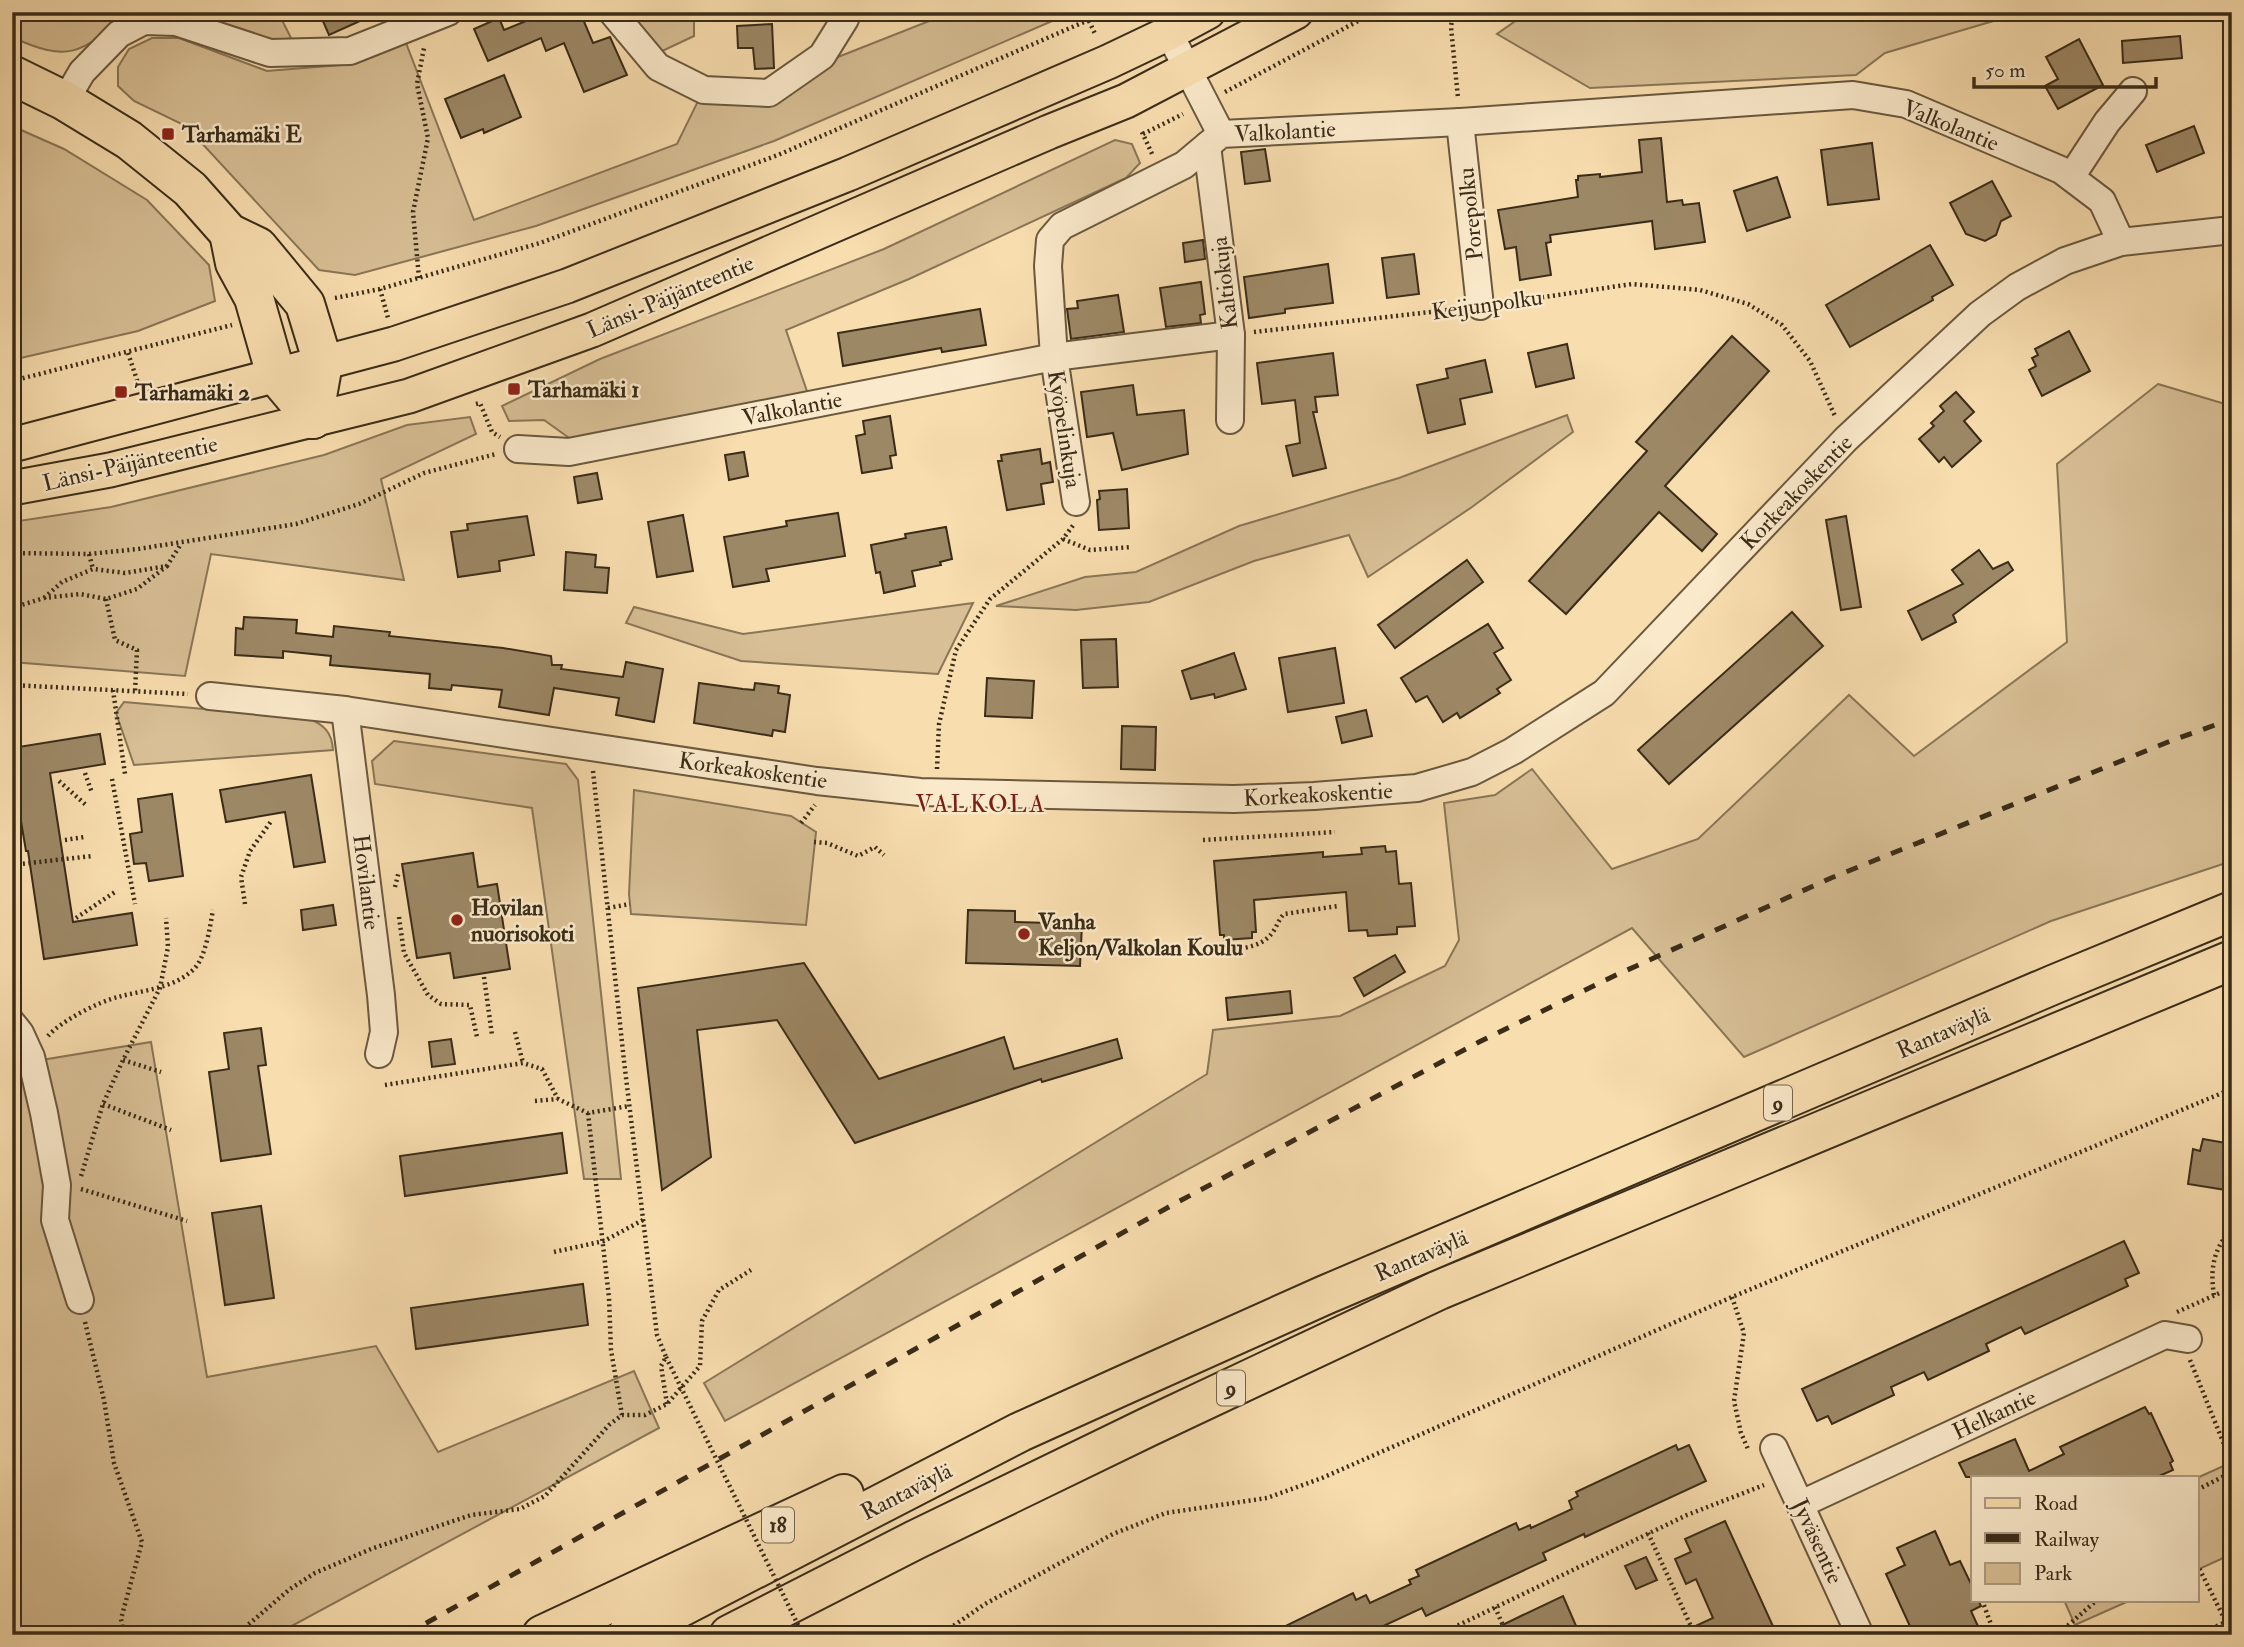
<svg xmlns="http://www.w3.org/2000/svg" width="2244" height="1647" viewBox="0 0 2244 1647" font-family="'IM FELL Double Pica',serif">
  <style>
    .green { fill: #d8bf95; stroke: #897657; stroke-width: 2 }
    .building { fill: #9d8866; stroke: #3a2c19; stroke-width: 2 }
    .lines { fill: none; stroke-linecap: round; stroke-linejoin: round }
    .minor-casing { stroke: #6a583e; stroke-width: 30 }
    .major-casing { stroke: #3a2c19; stroke-width: 37 }
    .highway-casing { stroke: #3a2c19; stroke-width: 42 }
    .path { stroke: #3a2c19; stroke-width: 4.5; stroke-dasharray: 2 3.5; stroke-linecap: butt }
    .minor { stroke: #fae9ca; stroke-width: 26 }
    .major { stroke: #f8ddae; stroke-width: 33 }
    .highway { stroke: #f8ddae; stroke-width: 38 }
    .rail { stroke: #3a2c19; stroke-width: 5; stroke-dasharray: 12 12; stroke-linecap: butt }
    .path-bridge { stroke: #3a2c19; stroke-width: 4.5; stroke-dasharray: 2 3.5; stroke-linecap: butt }
    .poi-dot { fill: #8f2418; stroke: #fae9ca; stroke-width: 2.5 }
    .labels { text-anchor: middle; stroke-width: 5; stroke-linejoin: round; paint-order: stroke }
    .shield { fill: #fae9ca; stroke: #74654e; stroke-width: 2 }
    .shield-label { font-size: 21px; font-weight: bold; fill: #3a2c19 }
    .street-label { font-size: 23px; fill: #3a2c19; stroke: #fae9ca }
    .poi-label { font-size: 23px; font-weight: bold; fill: #3a2c19; stroke: #fae9ca; text-anchor: start }
    .neighbourhood-label { font-size: 24px; letter-spacing: 2px; fill: #7a1f14; stroke: #fae9ca }
  </style>
  <rect width="100%" height="100%" fill="#f8ddae"/>
  <filter id="stains"><feTurbulence type="fractalNoise" baseFrequency=".00286" numOctaves="4"/><feColorMatrix values="0 0 0 0 .2 0 0 0 0 .09 0 0 0 0 .02 0 0 0 .5 -.17"/></filter>
  <radialGradient id="worn" r=".72"><stop offset=".6" stop-color="#630" stop-opacity="0"/><stop offset="1" stop-color="#630" stop-opacity=".3"/></radialGradient>
  <g class="green">
    <path d="M12 12H130C83 51 72 65 12 37Z"/>
    <path d="M192 12H278L293 42 265 39Z"/>
    <path d="M625 12H694V36L658 53Z"/>
    <path d="M952 12H1073L774 141 536 226 355 275 319 270 186 126 134 101 118 86V67L129 49 152 38H179L267 71 353 64 406 43 474 220 677 144 700 97 775 103 838 57Z"/>
    <path d="M1528 12H2024L1885 53 1856 75 1590 88 1497 34Z"/>
    <path d="M12 126 64 149 147 200 209 265 215 301 138 331 12 360Z"/>
    <path d="M1115 140 1132 144 1140 163 1126 178 909 279 786 330 810 400 572 440 544 420 509 421 502 406 600 359 884 249Z"/>
    <path d="M2158 384 2232 406V861L2051 921 1744 1057 1632 928 725 1421 704 1383 1207 1074 1213 1030 1340 1016 1445 966 1459 940 1444 803 1495 795 1532 769 1612 869 1698 839 1849 695 1914 756 2067 642 2057 464Z"/>
    <path d="M1567 415 1573 432 1472 507 1368 577 1349 535 1254 561 1149 602 1076 610 996 606 1085 577 1136 572 1239 526 1399 478Z"/>
    <path d="M470 417 476 434 381 479 404 580 211 554 185 676 12 662V522L111 507 324 455 407 425Z"/>
    <path d="M973 603 938 674 741 661 626 623 634 607 743 634Z"/>
    <path d="M124 702 308 718C324 725 332 732 333 750L134 765 116 713Z"/>
    <path d="M394 741 566 764 578 780 621 1179H584L532 808 375 784 372 761Z"/>
    <path d="M634 790 791 816 816 832 806 925 631 914 629 894Z"/>
    <path d="M12 1000 23 1063 151 1042 207 1377 376 1346 438 1452 634 1371 659 1428 275 1635H12Z"/>
    <path d="M2232 1462V1554L2197 1570V1478Z"/>
    <path d="M2064 1600H2131L2075 1625Z"/>
  </g>
  <g class="building">
    <path d="M319 12H380L329 35Z"/>
    <path d="M548 12H580L593 43 610 37 627 75 584 92 564 43 546 51 541 38 488 61 474 29 499 18 504 30Z"/>
    <path d="M772 24 774 68 755 69 753 48H738L737 26Z"/>
    <path d="M2180 36 2182 58 2123 63 2122 41Z"/>
    <path d="M2079 39 2103 85 2058 109 2045 86 2058 79 2046 57Z"/>
    <path d="M504 75 521 117 484 133 483 129 461 138 445 99Z"/>
    <path d="M2194 126 2204 153 2157 172 2146 145Z"/>
    <path d="M1661 138 1667 202 1682 200 1683 205 1699 203 1705 242 1655 249 1652 221 1550 235 1551 242 1546 243 1551 275 1520 280 1516 247 1505 249 1498 210 1578 197 1576 180H1578V176L1600 174V177L1642 172 1639 140Z"/>
    <path d="M1872 143 1879 199 1828 205 1821 150Z"/>
    <path d="M1265 149 1270 181 1245 184 1241 152Z"/>
    <path d="M1777 177 1790 217 1747 231 1734 191Z"/>
    <path d="M1992 181 2011 216 2001 221 1996 235 1985 241 1966 234 1950 203Z"/>
    <path d="M1203 240 1205 259 1185 262 1183 243Z"/>
    <path d="M1930 245 1953 285 1932 297 1933 300 1850 347 1826 305Z"/>
    <path d="M1414 254 1419 294 1387 298 1382 258Z"/>
    <path d="M1328 264 1333 303 1285 309V313L1249 318 1244 277Z"/>
    <path d="M1201 282 1205 314 1200 315 1201 323 1166 327 1160 288Z"/>
    <path d="M1118 295 1124 332 1071 339 1067 309 1078 308 1077 301Z"/>
    <path d="M980 309 986 345 942 352 941 348 843 366 838 333Z"/>
    <path d="M2069 331 2090 371 2042 396 2029 370 2036 366 2032 358 2038 355 2035 349Z"/>
    <path d="M1732 336 1769 371 1665 486 1717 534 1702 551 1659 512 1566 614 1529 581 1647 451 1636 442Z"/>
    <path d="M1567 344 1574 378 1536 387 1528 353Z"/>
    <path d="M1333 353 1338 395 1315 397 1317 412H1313L1326 468 1293 476 1286 446 1300 443 1295 400 1262 404 1257 363Z"/>
    <path d="M1485 360 1492 392 1460 399 1465 424 1428 433 1417 385 1448 378 1446 369Z"/>
    <path d="M1133 385 1137 415 1184 410 1188 454 1122 470 1113 433 1087 437 1081 392Z"/>
    <path d="M1956 392 1974 412 1964 421 1981 441 1952 467 1944 457 1939 462 1919 439 1934 426 1931 423 1944 411 1940 406Z"/>
    <path d="M890 416 896 455 890 456 892 468 862 473 856 436 865 434 863 421Z"/>
    <path d="M1040 449 1042 464 1050 462 1053 482 1041 484 1044 504 1007 510 998 461H1002L1001 455Z"/>
    <path d="M744 452 748 476 729 480 725 455Z"/>
    <path d="M597 473 602 499 578 503 574 477Z"/>
    <path d="M1127 489 1129 528 1099 530 1097 500 1100 499 1099 491Z"/>
    <path d="M838 513 845 556 766 569 769 581 733 587 724 537 787 526 786 521Z"/>
    <path d="M683 515 693 571 657 577 648 522Z"/>
    <path d="M527 516 534 555 499 561 500 571 458 577 451 532 468 530 467 524Z"/>
    <path d="M1846 516 1861 607 1841 610 1826 520Z"/>
    <path d="M946 527 952 559 940 562 941 565 912 571 915 586 884 593 880 572 876 573 871 545 906 538 905 534Z"/>
    <path d="M1979 550 1993 569 2008 562 2013 570 1953 615 1956 622 1922 640 1908 611 1963 584 1952 570Z"/>
    <path d="M566 552 596 555 595 567 609 568 607 593 564 590Z"/>
    <path d="M1467 560 1483 582 1395 648 1378 625Z"/>
    <path d="M1792 612 1823 646 1669 784 1638 750Z"/>
    <path d="M244 617 297 620 296 633 333 637 334 626 390 632 389 636 503 648 551 656 552 665H562L561 669 623 677 626 662 663 669 654 722 616 715 619 698 554 688 549 715 499 707 502 690 452 685 451 690 429 688 430 674 330 665 331 656 283 651V658L235 655 236 628 243 629Z"/>
    <path d="M1488 624 1503 648 1494 653 1511 680 1497 689 1500 693 1460 718 1457 713 1443 722 1427 696 1416 702 1401 678Z"/>
    <path d="M1116 639 1118 687 1083 688 1081 640Z"/>
    <path d="M1335 648 1344 703 1288 712 1279 658Z"/>
    <path d="M1234 653 1246 689 1215 698 1214 694 1191 699 1182 671Z"/>
    <path d="M987 678 1034 681 1032 718 985 716Z"/>
    <path d="M699 683 743 689 754 690 755 683 779 686 778 693 790 695 785 732 773 730 772 736 694 723Z"/>
    <path d="M1366 710 1372 736 1342 743 1336 717Z"/>
    <path d="M1122 726 1156 727 1155 770 1121 769Z"/>
    <path d="M100 734 105 764 50 773 73 922 132 913 137 945 44 959 28 851H26L12 768V748Z"/>
    <path d="M311 775 325 862 294 867 285 812 226 822 220 790Z"/>
    <path d="M172 794 183 876 149 881 146 863 134 864 130 834 142 832 138 799Z"/>
    <path d="M1385 846 1386 852 1396 851 1399 884 1411 883 1415 926 1397 927V934L1368 936 1367 930 1349 931 1346 892 1254 900 1256 932H1252V938L1224 940V935H1220L1214 861 1323 852V857L1362 854 1361 848Z"/>
    <path d="M473 853 478 887 497 884 510 969 454 978 450 953 417 958 402 864Z"/>
    <path d="M333 905 336 925 303 930 301 910Z"/>
    <path d="M968 910 1015 911V922L1082 924 1080 966 966 963Z"/>
    <path d="M1395 955 1405 972 1364 996 1354 978Z"/>
    <path d="M804 963 879 1079 1004 1037 1014 1069 1117 1039 1122 1058 1042 1082 1041 1079 855 1143 777 1020 697 1030 711 1157 662 1190 638 988Z"/>
    <path d="M1290 991 1292 1013 1228 1020 1226 998Z"/>
    <path d="M261 1028 266 1065 258 1066 271 1154 221 1161 209 1072 229 1069 224 1033Z"/>
    <path d="M451 1039 455 1064 432 1067 429 1042Z"/>
    <path d="M562 1133 567 1173 405 1196 400 1156Z"/>
    <path d="M2203 1139 2232 1144V1191L2188 1184 2193 1149 2200 1151Z"/>
    <path d="M261 1206 274 1298 225 1305 212 1213Z"/>
    <path d="M2124 1241 2139 1273 2125 1279 2128 1286 2025 1334 2021 1327 1986 1344 1989 1351 1928 1380 1924 1372 1891 1387 1894 1395 1832 1424 1828 1416 1817 1421 1802 1389Z"/>
    <path d="M583 1284 588 1325 416 1349 411 1308Z"/>
    <path d="M2145 1407 2149 1414 2151 1413 2173 1461 2170 1463 2173 1470 2157 1477H1966L1959 1463 2015 1439 2029 1471 2064 1454 2060 1447Z"/>
    <path d="M1676 1445 1678 1450 1689 1445 1706 1481 1585 1537 1584 1534 1543 1553 1546 1560 1426 1616 1422 1608 1381 1627 1383 1629 1371 1635H1267L1353 1593 1356 1600 1366 1595 1370 1603 1411 1584 1409 1580 1419 1576 1416 1570 1516 1523 1519 1530 1530 1525 1531 1528 1572 1509 1569 1501 1578 1496 1576 1492Z"/>
    <path d="M1725 1521 1777 1635H1676L1713 1618 1696 1579 1686 1584 1675 1559 1691 1552 1685 1539Z"/>
    <path d="M1935 1531 1950 1565 1960 1561 1973 1588V1600H1978L1981 1606 1971 1611 1982 1635H1914L1886 1574 1905 1565 1897 1548Z"/>
    <path d="M1646 1557 1657 1580 1636 1589 1625 1566Z"/>
    <path d="M1563 1596 1580 1635H1482L1523 1615Z"/>
  </g>
  <g class="lines">
    <defs>
      <g id="minor">
        <path d="M612 12 658 67 704 90 769 93 822 56 845 19"/>
        <path d="M1169 33 1221 134"/>
        <path d="M65 101 82 72 119 34 144 21 176 22 270 53 350 51 448 12"/>
        <path d="M1460 122 1480 306"/>
        <path d="M1207 146 1231 335 1230 420"/>
        <path d="M2071 177 2107 122 2133 91"/>
        <path d="M518 449 569 452 1054 357 1048 266 1050 240 1062 226 1184 165 1221 134 1460 122 1853 95 1906 104 2061 170 2102 201 2121 242"/>
        <path d="M1076 502 1054 357 1231 335"/>
        <path d="M210 696 345 710 817 781 920 792 1234 799 1314 796 1417 788 1472 772 1513 751 1604 693 1846 439 1980 314 2017 287 2065 261 2121 242 2232 230"/>
        <path d="M345 710 381 995 384 1032 379 1054"/>
        <path d="M12 1023 20 1033 31 1057 44 1113 57 1185 55 1220 80 1300"/>
        <path d="M1774 1448 1860 1635"/>
        <path d="M1801 1504 2165 1335 2188 1339"/>
      </g>
      <g id="major">
        <path d="M12 445 394 344 567 286 848 174 1108 62 1169 33 1208 12"/>
        <path d="M12 488 110 470 409 396 592 330 1049 132 1126 101 1296 12"/>
      </g>
      <g id="highway">
        <path d="M12 75 65 101 129 140 190 189 229 233 258 247 305 304 323 363 313 419"/>
        <path d="M229 233 235 263 254 298 276 375 313 419"/>
        <path d="M542 1635 844 1494"/>
        <path d="M627 1635 1020 1432 1124 1385 1325 1295 2055 984 2232 911"/>
        <path d="M729 1635 915 1540 1148 1427 1439 1290 2232 960"/>
      </g>
    </defs>
    <use href="#minor" class="minor-casing"/>
    <use href="#major" class="major-casing"/>
    <use href="#highway" class="highway-casing"/>
    <g class="path">
      <path d="M1453 12 1451 27 1458 98"/>
      <path d="M1089 21 1096 36"/>
      <path d="M1225 92 1375 12"/>
      <path d="M1142 132 1153 156"/>
      <path d="M1143 134 1183 114"/>
      <path d="M419 278 413 212 428 138 417 84 424 48"/>
      <path d="M380 289 388 318"/>
      <path d="M335 298 380 289 540 243 778 155 1107 12"/>
      <path d="M1504 303 1632 284 1700 290 1748 304 1782 325 1810 361 1835 416"/>
      <path d="M1254 332 1457 309"/>
      <path d="M128 353 139 386"/>
      <path d="M12 381 232 325"/>
      <path d="M476 404 480 403 492 432 500 437"/>
      <path d="M1063 539 1090 550 1132 547"/>
      <path d="M12 553 89 554 138 549 296 524 359 504 424 473 496 454"/>
      <path d="M89 554 93 569"/>
      <path d="M44 598 62 582 93 569 125 573 167 566 181 544"/>
      <path d="M106 599 115 640 137 650 135 692"/>
      <path d="M12 608 44 598 80 594 106 599 137 589 167 566"/>
      <path d="M12 685 188 694"/>
      <path d="M113 690 125 774"/>
      <path d="M937 769 939 724 956 650 990 599 1063 539 1074 524"/>
      <path d="M593 771 624 1061 657 1335 666 1357 661 1366 667 1404"/>
      <path d="M85 773 92 793"/>
      <path d="M112 779 135 904"/>
      <path d="M59 781 86 805"/>
      <path d="M801 823 815 805"/>
      <path d="M65 840 84 837"/>
      <path d="M1203 840 1335 832"/>
      <path d="M814 842 827 843 858 856 875 847 884 855"/>
      <path d="M12 865 92 856"/>
      <path d="M395 887 399 871"/>
      <path d="M245 904 241 877 250 851 272 820"/>
      <path d="M608 908 630 904"/>
      <path d="M399 917 404 953 428 995 441 1004 470 1005 477 1037"/>
      <path d="M76 918 115 892"/>
      <path d="M1213 952C1232 949 1260 950 1272 933 1277 927 1278 920 1284 914L1338 906"/>
      <path d="M484 977 492 1035"/>
      <path d="M515 1032 523 1063"/>
      <path d="M48 1036C61 1021 98 1002 118 997 143 990 172 989 193 970 206 958 210 926 213 910"/>
      <path d="M123 1060 161 1072"/>
      <path d="M385 1085 523 1063 542 1069 558 1099"/>
      <path d="M535 1101 558 1099 588 1113 629 1106"/>
      <path d="M103 1104 171 1130"/>
      <path d="M588 1113 609 1298 611 1350 622 1415"/>
      <path d="M81 1176 103 1104 123 1060 160 988 168 947 166 918"/>
      <path d="M81 1189 187 1221"/>
      <path d="M554 1252 604 1241 643 1220"/>
      <path d="M2214 1295C2210 1270 2213 1249 2231 1230"/>
      <path d="M1732 1297 1744 1333 1734 1401 1741 1433 1748 1449"/>
      <path d="M2177 1312 2222 1292 2232 1294"/>
      <path d="M85 1322 104 1400 114 1463 142 1542 121 1619 124 1635"/>
      <path d="M2190 1360 2232 1464"/>
      <path d="M2197 1490 2232 1472"/>
      <path d="M1648 1533 1695 1635"/>
      <path d="M2197 1564 2232 1634"/>
      <path d="M1982 1600 1995 1635"/>
      <path d="M1495 1607 1507 1635"/>
      <path d="M236 1635 290 1589 315 1573 371 1549 471 1515 520 1509 545 1496 609 1425 622 1415H645L667 1404 700 1366 702 1321 719 1290 751 1270"/>
      <path d="M940 1635 985 1604 1113 1534 1166 1513 1267 1498 1322 1478 1732 1297 2232 1089"/>
      <path d="M1438 1635 1687 1515 1764 1485"/>
      <path d="M2048 1635 2065 1628 2097 1600"/>
      <path d="M2196 1635 2226 1622"/>
    </g>
    <use href="#minor" class="minor"/>
    <use href="#major" class="major"/>
    <use href="#highway" class="highway"/>
    <path class="rail" d="M405 1635 1174 1204 1479 1042 1614 976 1831 878 2173 740 2232 719"/>
    <path class="path-bridge" d="M666 1357 803 1635"/>
  </g>
  <g class="poi-dot">
    <rect x="161" y="127" width="14" height="14" rx="3.5"/>
    <rect x="507" y="382" width="14" height="14" rx="3.5"/>
    <rect x="114" y="385" width="14" height="14" rx="3.5"/>
    <circle cx="457" cy="920" r="7"/>
    <circle cx="1024" cy="934" r="7"/>
  </g>
  <g class="labels">
    <g class="shield">
      <rect x="1764" y="1085.5" width="28" height="35" rx="5"/>
      <rect x="1217" y="1370.5" width="28" height="35" rx="5"/>
      <rect x="762" y="1507.5" width="32" height="35" rx="5"/>
    </g>
    <g class="shield-label">
      <text x="1778" y="1110">9</text>
      <text x="1231" y="1395">9</text>
      <text x="778" y="1532">18</text>
    </g>
    <g class="street-label">
      <text transform="translate(1951 125) rotate(22)" y="8">Valkolantie</text>
      <text transform="translate(1285 131) rotate(-3)" y="8">Valkolantie</text>
      <text transform="translate(1470 214) rotate(-96)" y="8">Porepolku</text>
      <text transform="translate(1224 283) rotate(-97)" y="8">Kaltiokuja</text>
      <text transform="translate(670 296) rotate(-23)" y="8">Länsi-Päijänteentie</text>
      <text transform="translate(1487 304) rotate(-8)" y="8">Keijunpolku</text>
      <text transform="translate(792 408) rotate(-11)" y="8">Valkolantie</text>
      <text transform="translate(1065 429) rotate(81)" y="8">Kyöpelinkuja</text>
      <text transform="translate(130 463) rotate(-13)" y="8">Länsi-Päijänteentie</text>
      <text transform="translate(1796 492) rotate(-46)" y="8">Korkeakoskentie</text>
      <text transform="translate(753 770) rotate(8)" y="8">Korkeakoskentie</text>
      <text transform="translate(1318 794) rotate(-3)" y="8">Korkeakoskentie</text>
      <text transform="translate(367 882) rotate(83)" y="8">Hovilantie</text>
      <text transform="translate(1943 1032) rotate(-23)" y="8">Rantaväylä</text>
      <text transform="translate(1421 1255) rotate(-23)" y="8">Rantaväylä</text>
      <text transform="translate(1994 1414) rotate(-25)" y="8">Helkantie</text>
      <text transform="translate(906 1491) rotate(-27)" y="8">Rantaväylä</text>
      <text transform="translate(1818 1541) rotate(65)" y="8">Jyväsentie</text>
    </g>
    <g class="poi-label">
      <text x="182" y="142">Tarhamäki E</text>
      <text x="528" y="397">Tarhamäki 1</text>
      <text x="135" y="400">Tarhamäki 2</text>
      <text x="471" y="915">Hovilan<tspan x="471" dy="26">nuorisokoti</tspan></text>
      <text x="1038" y="929">Vanha<tspan x="1038" dy="26">Keljon/Valkolan Koulu</tspan></text>
    </g>
    <g class="neighbourhood-label">
      <text x="981" y="812">VALKOLA</text>
    </g>
  </g>
  <rect width="2244" height="1647" fill="none" stroke="#f8ddae" stroke-width="42"/>
  <rect x="14" y="14" width="2216" height="1619" fill="none" stroke="#3a2c19" stroke-width="3.5"/>
  <rect x="21" y="21" width="2202" height="1605" fill="none" stroke="#3a2c19" stroke-width="2"/>
  <rect x="1971" y="1476" width="228" height="126" fill="#fae9ca" stroke="#ad9d83" stroke-width="2"/>
  <rect x="1985" y="1498" width="35" height="10" fill="#f8ddae" stroke="#ad9d83" stroke-width="2"/>
  <text x="2034" y="1510" font-size="21" fill="#3a2c19">Road</text>
  <rect x="1985" y="1533" width="35" height="10" fill="#3a2c19" stroke="#ad9d83" stroke-width="2"/>
  <text x="2034" y="1546" font-size="21" fill="#3a2c19">Railway</text>
  <rect x="1985" y="1563" width="35" height="21" fill="#d8bf95" stroke="#ad9d83" stroke-width="2"/>
  <text x="2034" y="1580" font-size="21" fill="#3a2c19">Park</text>
  <path d="M1974 77v10h182v-10" fill="none" stroke="#3a2c19" stroke-width="3.5"/>
  <text x="1985" y="77" font-size="21" fill="#3a2c19" stroke="#fae9ca" stroke-width="5" paint-order="stroke">50 m</text>
  <rect width="100%" height="100%" filter="url(#stains)"/>
  <rect width="100%" height="100%" fill="url(#worn)"/>
</svg>
